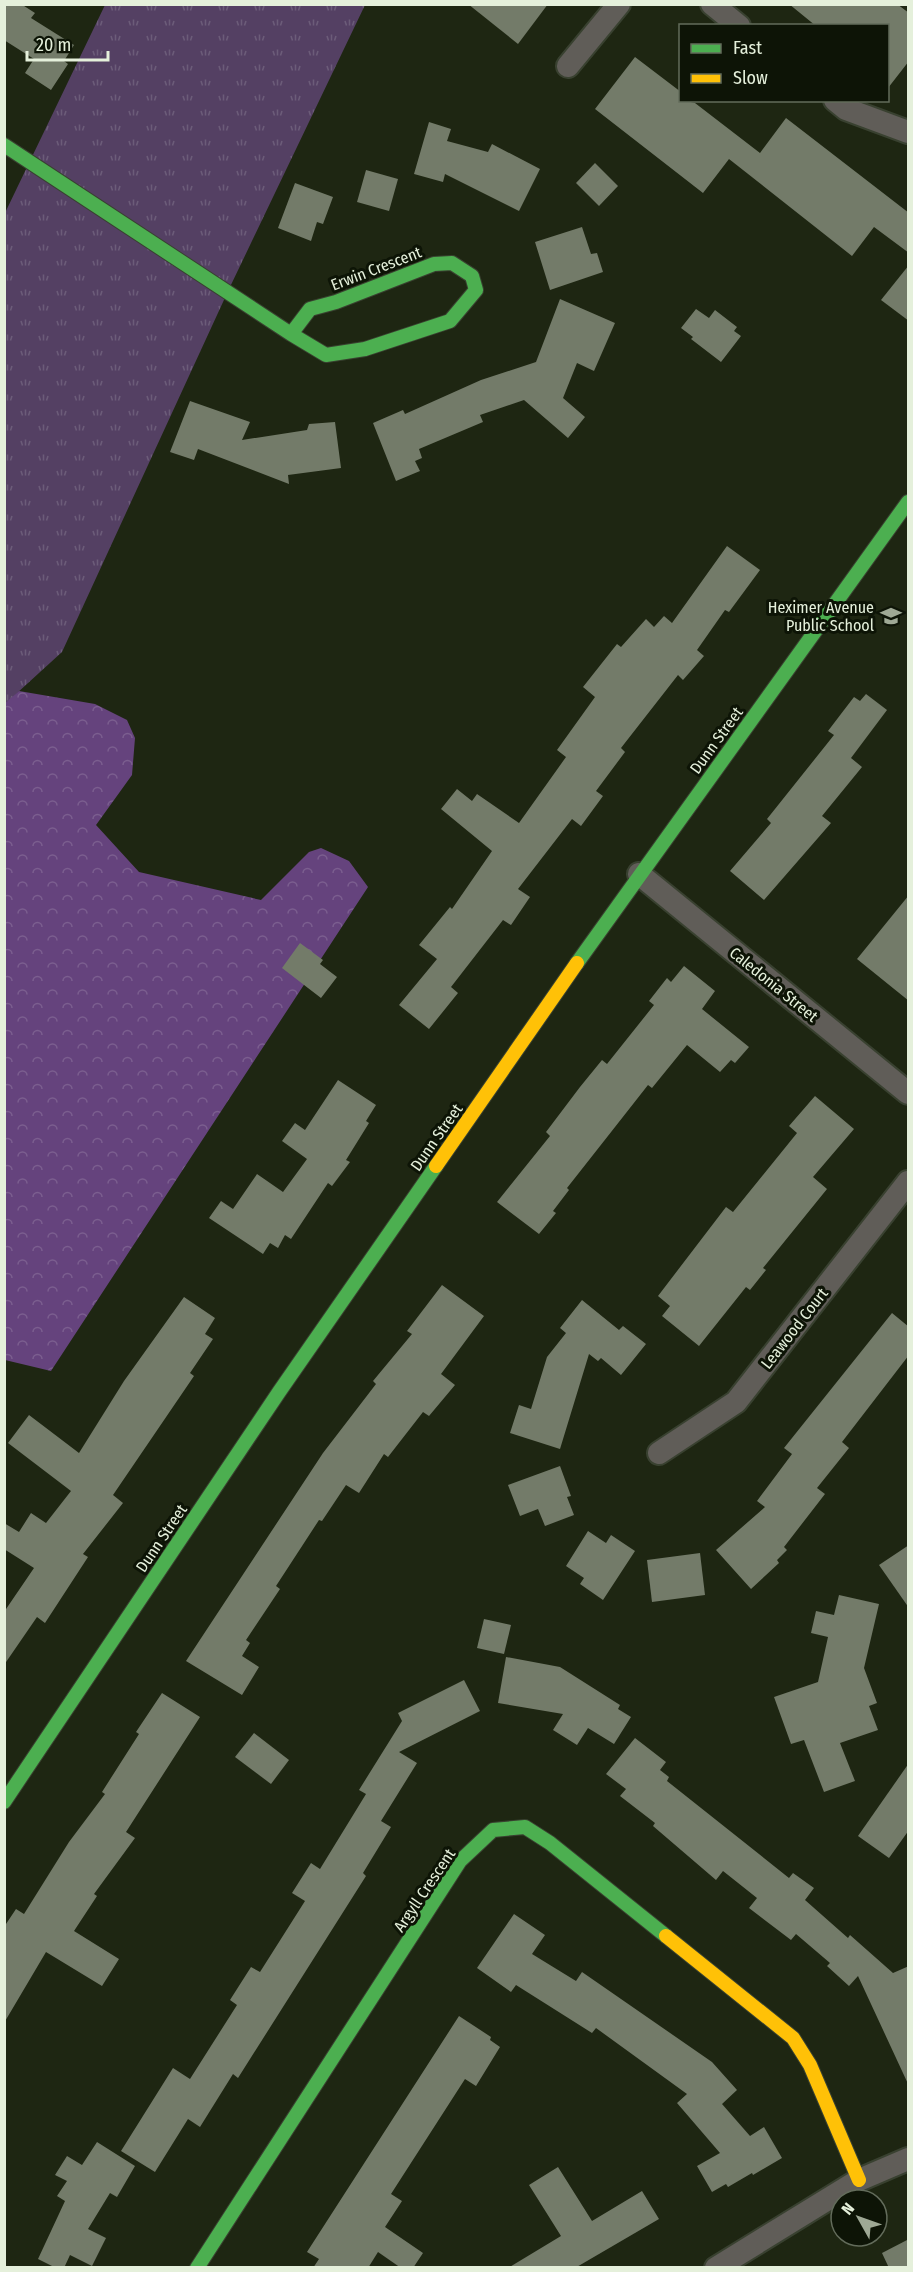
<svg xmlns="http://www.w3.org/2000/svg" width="913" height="2272" viewBox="0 0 913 2272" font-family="'Fira Sans Condensed',sans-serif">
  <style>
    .grass { fill: url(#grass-tufts) }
    .forest { fill: url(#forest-crowns) }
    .building { fill: #737b69 }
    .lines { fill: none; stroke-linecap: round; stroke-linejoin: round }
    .street-casing { stroke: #394130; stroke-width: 26 }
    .fast-casing { stroke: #394130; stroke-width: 16 }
    .slow-casing { stroke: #394130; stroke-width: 16 }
    .street { stroke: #605d58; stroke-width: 22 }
    .fast { stroke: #4caf50; stroke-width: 14 }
    .slow { stroke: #ffc107; stroke-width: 14 }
    .labels { text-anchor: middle; stroke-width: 6; stroke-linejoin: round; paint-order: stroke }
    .street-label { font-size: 16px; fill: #e5f0db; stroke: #0d1406 }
    .poi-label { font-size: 16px; fill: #e5f0db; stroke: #0d1406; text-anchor: end }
  </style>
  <defs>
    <pattern id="grass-tufts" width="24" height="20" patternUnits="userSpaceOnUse" patternTransform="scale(1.5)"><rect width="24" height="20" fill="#544063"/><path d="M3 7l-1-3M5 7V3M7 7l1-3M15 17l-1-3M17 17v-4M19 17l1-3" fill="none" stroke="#6c5c79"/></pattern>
    <pattern id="forest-crowns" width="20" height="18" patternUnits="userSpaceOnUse" patternTransform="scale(1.5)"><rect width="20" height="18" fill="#65437d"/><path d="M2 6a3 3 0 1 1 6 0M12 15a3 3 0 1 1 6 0" fill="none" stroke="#7b5e8f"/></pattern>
  </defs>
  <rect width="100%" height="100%" fill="#1e2612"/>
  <path class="grass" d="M105 5H365L229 289 62 652 5 704 4 215Z"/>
  <path class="forest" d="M19 691 95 704 127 720 135 738 132 775 96 825 139 872 261 900 309 852 321 848 349 861 368 887 51 1371 5 1360 4 704Z"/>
  <g class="building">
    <path d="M4 4H21L35 13 31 18 74 45 64 61 68 64 51 90 25 73 34 59 4 40Z"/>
    <path d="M468 4H548L518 44Z"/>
    <path d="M789 4H897L909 13V61L888 88V26H816Z"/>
    <path d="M635 57 681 92V100L695 103 760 153 786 118 909 213V253L874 227 852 256 729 159 703 193 595 109Z"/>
    <path d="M429 122 451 129 447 141 488 152 492 144 540 169 519 211 445 174 443 182 414 174Z"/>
    <path d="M595 163 618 186 599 206 576 183Z"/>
    <path d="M366 170 398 179 389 211 357 202Z"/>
    <path d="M295 183 333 197 323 224 317 222 311 241 278 228Z"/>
    <path d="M582 227 591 254 597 253 603 272 550 290 535 242Z"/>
    <path d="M909 265V321L881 300Z"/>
    <path d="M560 299 615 323 594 371 577 363 563 398 585 417 568 438 524 400 480 415 483 422 419 449 422 458 415 461 420 471 396 481 373 423 403 410 405 414 481 380 536 362Z"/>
    <path d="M696 309 709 318 715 310 737 327 734 331 741 336 721 362 691 339 693 337 681 328Z"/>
    <path d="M190 401 250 422 242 440 307 430 309 424 335 422 341 468 288 475 289 484 198 449 194 460 170 452Z"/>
    <path d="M727 546 760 570 729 612 725 610 697 650 704 656 683 680 678 675 621 748 625 752 596 791 603 796 581 826 572 819 518 889 530 897 511 925 503 920 451 987 458 993 429 1029 399 1005 437 959 419 945 450 907 452 909 492 851 441 809 457 789 472 801 477 794 519 823 566 757 557 750 595 697 583 687 617 644 621 647 646 619 654 627 664 616 672 623Z"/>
    <path d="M866 694 887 710 851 758 862 767 822 816 831 823 764 900 730 871 771 823 767 819 834 735 828 731 844 710 854 697 860 701Z"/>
    <path d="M909 895V1001L857 959Z"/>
    <path d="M300 943 323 960 320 964 337 977 321 998 282 968Z"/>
    <path d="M684 966 715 991 702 1009 749 1047 735 1063 731 1060 720 1072 687 1045 652 1088 648 1085 604 1141 567 1188 569 1190 553 1211 556 1213 539 1234 497 1202 550 1136 546 1132 580 1087 602 1060 607 1064 654 1005 649 1001 667 978 671 982Z"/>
    <path d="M338 1080 376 1105 366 1121 369 1123 346 1160 350 1162 332 1186 328 1183 291 1239 285 1235 278 1248 270 1243 263 1254 209 1218 221 1201 233 1209 257 1174 283 1192 307 1159 282 1141 295 1123 305 1130Z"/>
    <path d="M815 1096 854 1129 813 1177 827 1189 763 1268 766 1270 750 1290 746 1287 699 1346 662 1316 670 1306 658 1296 726 1207 733 1212 797 1133 789 1126Z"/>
    <path d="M442 1285 484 1316 441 1374 455 1385 429 1416 423 1412 388 1457 384 1454 359 1493 346 1485 322 1521 319 1520 276 1586 280 1589 246 1640 250 1643 242 1656 259 1667 242 1695 186 1661 323 1453 376 1384 373 1381 412 1334 407 1331Z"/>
    <path d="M184 1297 215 1318 205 1334 213 1339 190 1373 194 1376 113 1495 123 1503 83 1554 88 1557 45 1623 37 1617 4 1665V1612L34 1568 4 1549V1523L19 1532 31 1513 46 1523 71 1491 8 1443 29 1415 79 1453 124 1381Z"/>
    <path d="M582 1300 619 1330 623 1326 646 1344 621 1375 601 1358 598 1361 589 1354 560 1449 510 1433 519 1405 531 1409 547 1357 566 1333 560 1328Z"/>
    <path d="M892 1313 909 1327V1355L842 1442 849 1448 817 1488 825 1494 784 1547 787 1550 777 1560 779 1563 751 1589 716 1550 765 1507 757 1501 792 1454 784 1448Z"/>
    <path d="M560 1466 571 1496 567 1497 574 1515 545 1526 538 1509 520 1516 508 1485Z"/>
    <path d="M588 1531 606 1543 611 1535 635 1551 603 1600 580 1584 584 1578 566 1566Z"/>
    <path d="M909 1545V1608L879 1565Z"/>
    <path d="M700 1553 705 1595 652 1602 647 1560Z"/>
    <path d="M839 1595 879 1604 864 1668 877 1703 869 1706 878 1730 840 1743 855 1781 824 1792 804 1740 791 1744 774 1697 818 1682 828 1637 811 1633 816 1611 834 1615Z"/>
    <path d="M484 1619 511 1625 504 1654 477 1648Z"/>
    <path d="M506 1657 560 1667 620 1705 618 1709 631 1717 614 1744 588 1728 577 1745 553 1730 563 1714 498 1703Z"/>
    <path d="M464 1680 480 1711 399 1752 417 1763 381 1821 391 1827 363 1873 366 1876 238 2078 233 2074 200 2127 188 2119 155 2172 121 2151 173 2068 190 2079 237 2005 230 2000 251 1967 260 1972 305 1901 292 1893 311 1863 320 1869 366 1794 359 1790 402 1721 398 1713Z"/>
    <path d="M162 1693 200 1717 126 1832 135 1838 94 1894 97 1896 74 1931 119 1959 102 1986 46 1952 4 2023V1927L16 1909 24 1914 69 1842 105 1794 102 1792 139 1734 136 1732Z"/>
    <path d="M254 1733 289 1760 271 1784 235 1757Z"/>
    <path d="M635 1738 666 1762 660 1770 669 1777 667 1781 789 1878 793 1873 814 1888 805 1900 848 1938 850 1935 893 1973 909 1966V2086L858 1976 849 1986 827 1966 830 1963 796 1934 791 1940 749 1908 757 1898 723 1871 716 1880 653 1826 655 1823 620 1796 626 1789 606 1774Z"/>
    <path d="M909 1763V1830L889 1858 858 1836Z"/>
    <path d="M514 1914 545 1935 532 1954 576 1981 582 1972 712 2062 737 2090 722 2104 750 2136 764 2127 782 2158 753 2175 752 2173 728 2187 726 2184 712 2192 697 2166 720 2153 677 2103 687 2094 596 2028 592 2033 516 1985 511 1992 477 1968Z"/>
    <path d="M459 2016 491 2037 490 2040 500 2047 476 2086 465 2079 391 2194 402 2201 385 2227 423 2253 413 2268H401L378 2252 368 2268H313L319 2259 307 2252Z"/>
    <path d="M97 2142 135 2166 117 2197 110 2193 88 2229 106 2238 92 2266 70 2255 64 2268H56L38 2259 65 2201 57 2196 67 2181 55 2175 67 2156 82 2165Z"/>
    <path d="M558 2167 592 2221 642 2191 659 2219 575 2268H508L561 2236 529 2185Z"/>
    <path d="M909 2239V2268H889L882 2253Z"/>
  </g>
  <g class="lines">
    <defs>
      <g id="street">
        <path d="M712 4 739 26"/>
        <path d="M568 66 619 4"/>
        <path d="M835 100 846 109 908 132"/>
        <path d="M639 874 908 1093"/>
        <path d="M659 1453 736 1402 908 1182"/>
        <path d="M716 2268 859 2180 908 2159"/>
      </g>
      <g id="fast">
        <path d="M4 145 291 334 326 355 365 349 450 321 476 290 472 276 452 263 434 264 336 302 310 309 291 334"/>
        <path d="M577 963 908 502"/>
        <path d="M4 1802 279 1392 436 1166"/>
        <path d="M197 2268 460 1861 493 1830 525 1827 550 1843 666 1936"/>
      </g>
      <g id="slow">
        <path d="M436 1166 577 963"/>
        <path d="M666 1936 793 2038 810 2065 859 2180"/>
      </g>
    </defs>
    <use href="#street" class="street-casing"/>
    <use href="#fast" class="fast-casing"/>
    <use href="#slow" class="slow-casing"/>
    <use href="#street" class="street"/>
    <use href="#fast" class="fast"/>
    <use href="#slow" class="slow"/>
  </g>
  <defs>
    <symbol id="school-bare" viewBox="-9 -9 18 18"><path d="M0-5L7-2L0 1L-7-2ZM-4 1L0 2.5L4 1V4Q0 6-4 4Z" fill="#9fa995" stroke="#0d1406" stroke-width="2.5" paint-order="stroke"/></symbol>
  </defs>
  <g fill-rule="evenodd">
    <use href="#school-bare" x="876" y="601" width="30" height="30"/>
  </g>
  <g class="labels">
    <g class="street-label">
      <text transform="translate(376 268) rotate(-21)" y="6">Erwin Crescent</text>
      <text transform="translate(716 740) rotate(-54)" y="6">Dunn Street</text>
      <text transform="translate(774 984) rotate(39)" y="6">Caledonia Street</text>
      <text transform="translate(436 1137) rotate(-55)" y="6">Dunn Street</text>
      <text transform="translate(794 1328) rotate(-52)" y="6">Leawood Court</text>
      <text transform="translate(161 1538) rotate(-56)" y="6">Dunn Street</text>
      <text transform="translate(424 1890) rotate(-56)" y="6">Argyll Crescent</text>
    </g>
    <g class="poi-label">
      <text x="874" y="613">Heximer Avenue<tspan x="874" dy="18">Public School</tspan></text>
    </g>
  </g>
  <rect width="913" height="2272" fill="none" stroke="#e5f0db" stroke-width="12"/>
  <rect x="679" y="24" width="210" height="78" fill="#0d1406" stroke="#636c5b" stroke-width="1.5"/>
  <rect x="691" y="44" width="30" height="9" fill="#4caf50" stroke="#636c5b" stroke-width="1.5"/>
  <text x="733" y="54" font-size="18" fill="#e5f0db">Fast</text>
  <rect x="691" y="74" width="30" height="9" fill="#ffc107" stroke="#636c5b" stroke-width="1.5"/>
  <text x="733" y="84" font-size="18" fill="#e5f0db">Slow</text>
  <g transform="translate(859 2218) rotate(310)"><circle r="28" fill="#0d1406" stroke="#636c5b" stroke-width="1.5"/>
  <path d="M0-4.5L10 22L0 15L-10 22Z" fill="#9fa995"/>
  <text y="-9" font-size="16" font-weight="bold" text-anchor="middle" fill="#e5f0db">N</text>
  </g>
  <path d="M27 51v9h81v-9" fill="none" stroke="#e5f0db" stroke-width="3"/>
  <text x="36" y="51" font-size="18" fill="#e5f0db" stroke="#0d1406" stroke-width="4.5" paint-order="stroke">20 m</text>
</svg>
